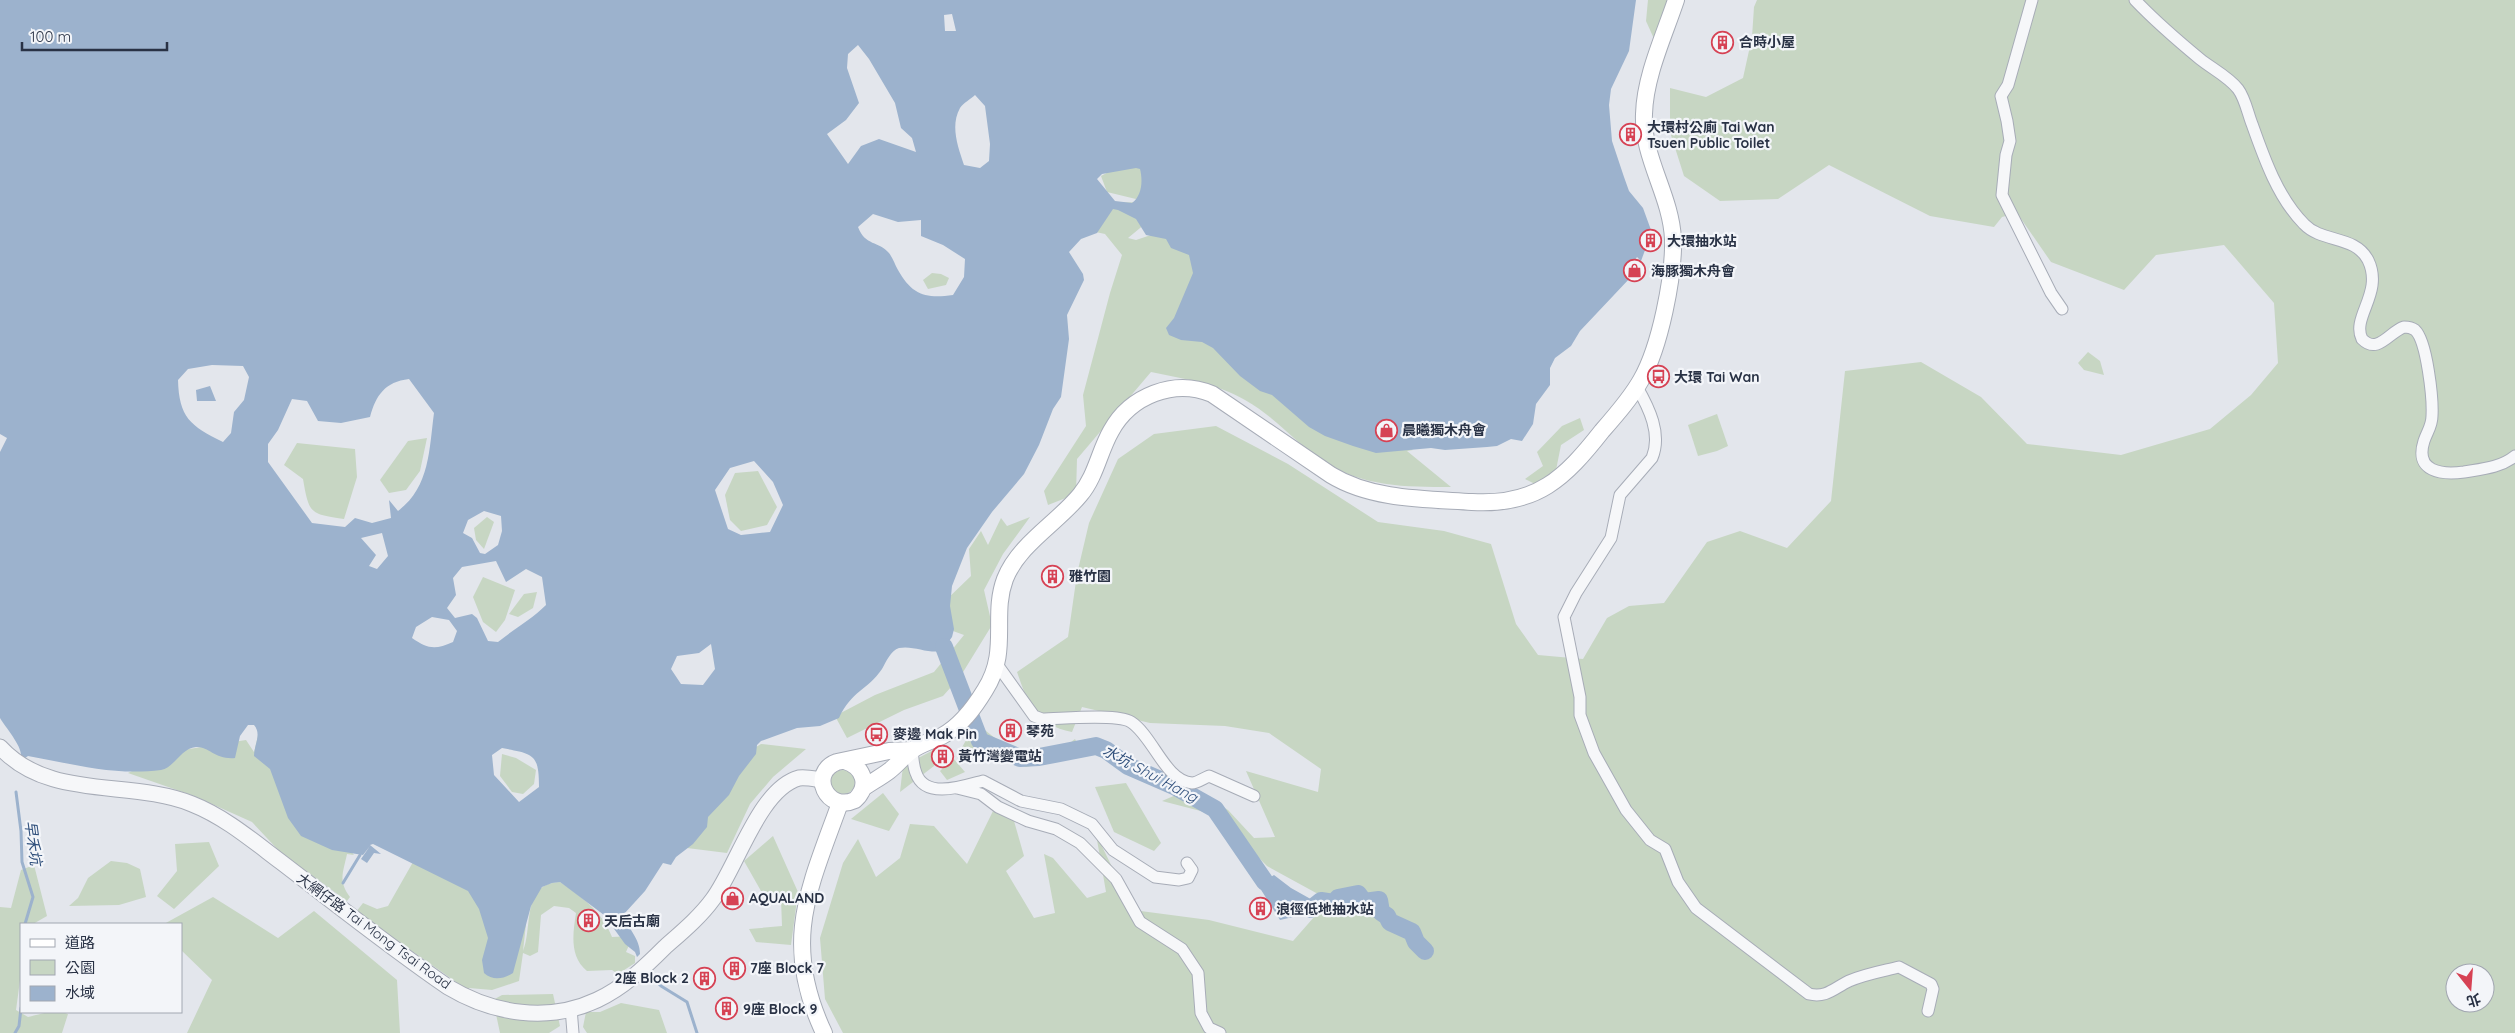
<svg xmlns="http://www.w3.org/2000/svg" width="2515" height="1033" viewBox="0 0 2515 1033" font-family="Quicksand,'Noto Sans TC',sans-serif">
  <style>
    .green { fill: #c7d6c3; fill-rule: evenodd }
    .water { fill: #9cb2cd; fill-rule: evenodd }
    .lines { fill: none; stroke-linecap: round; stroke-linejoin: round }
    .stream { stroke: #9cb2cd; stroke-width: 3 }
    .river { stroke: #9cb2cd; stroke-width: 18 }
    .minor-casing { stroke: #a7acb7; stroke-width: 13 }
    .tertiary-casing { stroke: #a7acb7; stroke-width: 17 }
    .secondary-casing { stroke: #a7acb7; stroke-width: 18 }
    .minor { stroke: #f6f7f9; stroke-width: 11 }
    .tertiary { stroke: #f6f7f9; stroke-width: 15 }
    .secondary { stroke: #fff; stroke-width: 16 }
    .labels { text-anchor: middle; stroke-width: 4.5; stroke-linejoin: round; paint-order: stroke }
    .poi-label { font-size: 14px; font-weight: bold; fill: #293245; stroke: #f3f5f9; text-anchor: start }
    .street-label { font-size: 14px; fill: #293245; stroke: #f3f5f9 }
    .water-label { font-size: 15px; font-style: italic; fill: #30507c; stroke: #f3f5f9 }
  </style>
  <rect width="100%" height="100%" fill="#e3e6ec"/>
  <g class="green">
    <path d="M1648 0H1667L1665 18 1655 41 1646 21Z"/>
    <path d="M1757 0H2515V1033H843L825 999 820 938 843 863 858 839 876 877 900 858 910 824 934 826 967 864 993 811 1014 821 1024 856 1006 871 1034 918 1055 913 1044 854 1053 858 1087 898 1106 892 1096 834 1133 910 1209 920 1293 941 1329 900 1267 866 1216 815 1162 801 1192 788 1228 810 1254 838 1275 837 1246 771 1318 792 1321 769 1269 733 1225 726 1150 723 1082 707 1072 732C1036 725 1028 704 1017 672L1068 637 1077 574 1089 523 1118 459 1154 434 1216 426 1288 464 1378 522 1444 531 1491 544 1516 624 1538 655 1583 659 1607 618 1629 606 1664 603 1707 542 1740 531 1787 548 1831 501 1845 371 1921 362 1981 397 2027 444 2121 455 2210 429 2251 395 2278 363 2274 303 2224 245 2156 255 2124 290 2051 262 2017 213 2002 217 1994 227 1930 216 1829 165 1778 199 1720 201 1684 176 1670 132V88L1706 97 1743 78 1752 37 1754 7ZM2455 973H2485V1003H2455Z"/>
    <path d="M1133 159 1145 175 1140 200 1107 192 1101 176Z"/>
    <path d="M1143 202 1157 214 1128 238 1136 240 1160 232 1198 250 1413 450 1407 451 1451 487C1405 487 1363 487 1323 461 1296 443 1274 416 1245 400 1216 383 1184 379 1151 372L1077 459 1076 494 1048 505 1044 491 1086 426 1083 395 1110 293 1122 255 1105 234 1077 228 1100 203Z"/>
    <path d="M932 273 941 274 949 278 946 285 928 289 923 280Z"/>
    <path d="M2088 352 2100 361 2104 375 2084 370 2078 363Z"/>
    <path d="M1717 414 1728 446 1717 451 1698 456 1688 425Z"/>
    <path d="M1580 418 1584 430 1561 445 1556 470 1537 485 1525 479 1543 466 1537 452 1562 426Z"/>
    <path d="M427 438 420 471 406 490 389 493 380 480 408 441Z"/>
    <path d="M297 443 355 449 357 477 344 519C310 514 309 514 303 479L284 465Z"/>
    <path d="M758 471 777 507 767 525 741 531 730 520 725 495 735 473Z"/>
    <path d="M487 517 494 522 484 549 476 540 474 528Z"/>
    <path d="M1030 517 1003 554 984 590 992 625 960 677 943 696 904 710 847 738 835 716 875 695 934 672 964 635 953 631 943 603 971 576 969 549 981 531 988 545 1001 518 1007 526Z"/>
    <path d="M483 577 515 590 505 620 496 632 483 622 473 597Z"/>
    <path d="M537 592 533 608 518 617 509 614 524 594Z"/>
    <path d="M976 723 1015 754 1062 749 1075 739 1083 756 1026 767 998 757 961 749Z"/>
    <path d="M258 736 354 855 347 854C343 873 338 881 350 897L347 901 281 853 252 822 194 796 128 773 170 752 246 740 254 752Z"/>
    <path d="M761 744 806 749 773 777 750 804 727 853 687 848 707 777Z"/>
    <path d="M945 744 934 766 900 792 903 766Z"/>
    <path d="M502 754 516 758 536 770 534 784 523 794 512 792 500 776Z"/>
    <path d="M953 758 965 772 947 780 940 771Z"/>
    <circle cx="843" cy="782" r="12"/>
    <path d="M1126 783 1161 843 1154 851 1114 832 1095 787Z"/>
    <path d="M883 793 899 814 889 831 851 819Z"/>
    <path d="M773 836 798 892 791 945 756 942 749 929 782 926 781 899 761 891 744 861Z"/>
    <path d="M209 842 219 866 174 909 157 896 177 871 175 844Z"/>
    <path d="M417 855 526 924 523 951C533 928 521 883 560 882 582 897 602 911 612 937L633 936 626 952 635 956V963L618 974 612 970 587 971C569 956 573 933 576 913L569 908 554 906 541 915 538 952 530 956 523 953 519 981 492 990 469 988V991L356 912 363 903 377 909 388 906Z"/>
    <path d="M111 861 127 863 140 869 146 897 119 905 69 906 78 898 88 878Z"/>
    <path d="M34 865 47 916 33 924H21V973L16 1010 28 1017C41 1014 56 1008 68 1014L62 1033H0V907L11 908 21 870Z"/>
    <path d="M213 897 278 938 314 911 397 980 400 1033H187L212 980 181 950V924H164Z"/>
    <path d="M553 994 560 1026 549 1033H500L493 1000 502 995Z"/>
    <path d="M621 1003 659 1010 667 1033H587L583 1027 586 1012H600Z"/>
  </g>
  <g class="water">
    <path d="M0 0H1636L1629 51 1611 89 1609 105 1612 141 1624 177 1629 191 1643 208 1651 230V234L1641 261 1637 257 1627 273 1630 278 1580 331 1571 346 1555 358 1550 368V385L1536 404 1533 424 1522 441 1511 439 1497 446 1487 447 1445 450 1431 448 1376 453 1353 446 1325 436 1309 427 1272 395 1260 391 1240 376 1213 348 1202 342 1181 340 1169 335 1166 328 1174 318 1193 273 1189 255 1171 248 1166 239 1146 235 1136 219 1118 210 1113 209 1097 233 1081 239 1069 252 1083 274 1084 280 1067 315 1069 339 1061 397 1053 409 1039 445 1024 474 992 512 967 548 952 586 950 606 954 629 952 637 942 651C928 654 913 645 899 648 891 650 886 662 882 669 867 691 852 690 839 718L820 726 797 728 761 741 757 745 756 754 739 776 729 795 708 817 707 827 693 844 676 857 671 865 663 863 645 891 624 914C628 930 640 938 640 954L637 957 635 952 625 944 604 915 560 882 552 883 542 887 531 906 513 973C503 979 493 981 484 973L482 960 488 938 479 909 468 891 373 844 370 845 381 854 374 853 367 863 361 859 370 846 363 855 332 850 301 836 288 818 270 769 254 756C254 745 262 734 254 725H248L240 736 235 758C216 760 208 746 196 747 181 748 174 768 161 770 114 776 73 764 28 756L25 758 21 756C22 746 6 728 0 718V452L7 438 0 434ZM952 14 956 31H945L944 15ZM858 45 869 59 895 103 901 128 912 138 916 152 879 139 861 146 848 164 827 134 846 120 859 103 847 68 848 54ZM975 95 985 106 990 144 989 161 980 168 964 165C958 147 950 126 960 108 963 103 971 99 975 95ZM1136 168 1140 169C1143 181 1142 196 1132 203L1115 201 1097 179 1102 174ZM873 214 898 222 921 220V236L943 245 965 259 964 277 953 295C926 299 912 295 898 270 895 265 893 258 889 253 879 241 865 246 858 227ZM212 365 243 366 249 377 244 400 234 412 231 433 223 442C190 426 179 417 178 380L188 369ZM409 379 434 413C429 450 430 487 398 511L389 500 391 518 372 523 355 518 345 527 312 523 268 462V444L278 430 292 399 307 401 318 421 341 423 370 417C376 395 385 382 409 379ZM754 461 773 482 783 505 770 532 741 535 728 529 715 490 730 468ZM484 511 501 516 502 531 498 545 485 554 480 553 472 538 463 533 468 520ZM382 533 388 556 377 569 369 566 376 555 361 538ZM496 561 506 582 526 569 542 577 546 605C532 619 514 629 498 642L488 641 477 618 472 614 455 618 447 608 456 595 453 578 462 567ZM432 617 449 620 457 631 453 642C435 650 428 649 412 638L416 627ZM711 644 715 669 703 685 681 684 671 669 677 656 699 653ZM502 748C533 754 539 753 539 787L519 802 494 775 492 755Z"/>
    <path d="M210 386 216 401H197L196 390Z"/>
    <path d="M1274 875 1291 888 1316 902 1315 912 1280 920 1258 885Z"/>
  </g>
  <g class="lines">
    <g class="stream">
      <path d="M16 792 21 831 22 862 33 897 25 924"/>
      <path d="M343 883 360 855"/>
      <path d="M651 977 661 986 687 1002 697 1033"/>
      <path d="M15 1033 19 1026 21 1008"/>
    </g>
    <g class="river">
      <path d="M944 647 980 741 1020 758 1039 757 1096 746 1106 750 1128 766 1174 786 1215 809 1265 882"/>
      <path d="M1311 909 1321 901 1334 903 1338 898 1358 894 1364 902 1379 900 1381 912 1387 916 1390 922 1412 932 1416 942 1425 951"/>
    </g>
    <defs>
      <g id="minor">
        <path d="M2032 0 2008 85 2001 96 2007 121 2010 141 2006 155 2002 195 2051 293 2062 309"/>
        <path d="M2135 0C2155 21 2177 40 2200 59 2211 68 2229 77 2238 89 2245 98 2248 114 2252 124 2264 158 2278 198 2304 224 2322 243 2355 235 2368 260 2384 293 2351 317 2362 339 2378 355 2389 332 2404 327 2408 327 2411 327 2415 330 2427 341 2433 399 2432 416 2432 426 2427 432 2424 441 2414 472 2442 475 2464 472 2482 469 2500 468 2515 456"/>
        <path d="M1637 387C1649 408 1662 434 1652 458L1620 495 1611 538 1576 593 1564 617 1580 697V715L1594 753 1626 810 1650 840 1665 849 1678 882 1696 908 1809 994C1827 998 1834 988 1849 981 1865 974 1883 971 1899 967L1931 984 1933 989 1928 1011"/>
        <path d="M996 663 1034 716 1042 719C1060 719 1117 713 1131 722 1153 736 1165 781 1192 783 1197 783 1204 778 1209 776L1254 796"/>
        <path d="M912 750C913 758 913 766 916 773 925 800 964 786 983 781L1021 801 1061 809 1092 824 1113 850 1155 877 1179 880 1188 878 1192 870 1187 863"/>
        <path d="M957 788 981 794 998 807 1028 821 1056 829 1080 843 1116 879 1140 922 1182 949 1198 973 1201 1013 1209 1028 1220 1033"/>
        <path d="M571 1008 573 1033"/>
      </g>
      <path id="tertiary" d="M0 747C49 801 130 779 192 804 225 817 253 841 281 862 336 904 391 948 448 987 493 1014 548 1023 597 1000 623 988 645 967 665 947 682 932 700 917 713 899 737 867 759 789 799 778 806 777 815 779 822 780"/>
      <g id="secondary">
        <path d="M845 761C864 767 870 786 855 800 827 813 808 773 837 762L889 751 912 750"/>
        <path d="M863 788C872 782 881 777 889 771 897 765 903 757 911 751 920 744 932 741 942 736 961 726 974 708 985 690 1010 651 991 616 1005 579 1019 544 1056 524 1080 495 1096 476 1099 452 1111 431 1130 396 1174 378 1212 394L1331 475C1372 500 1426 499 1472 502 1537 506 1565 478 1602 431 1616 415 1631 398 1641 380 1660 347 1674 277 1673 239 1671 195 1642 158 1644 114 1645 76 1664 36 1676 0"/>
        <path d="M824 1033C781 942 809 889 840 803"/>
      </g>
    </defs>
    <use href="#minor" class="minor-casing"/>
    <use href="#tertiary" class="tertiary-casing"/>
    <use href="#secondary" class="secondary-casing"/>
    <use href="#minor" class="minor"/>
    <use href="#tertiary" class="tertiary"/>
    <use href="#secondary" class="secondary"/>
  </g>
  <defs>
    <symbol id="building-ring" viewBox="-11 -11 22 22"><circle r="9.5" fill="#f3f5f9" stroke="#d64254" stroke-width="1.5"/><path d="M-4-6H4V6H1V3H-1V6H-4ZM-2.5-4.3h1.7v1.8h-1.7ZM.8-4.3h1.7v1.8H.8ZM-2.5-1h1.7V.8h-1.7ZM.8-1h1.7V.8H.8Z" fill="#d64254"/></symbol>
    <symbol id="shop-ring" viewBox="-11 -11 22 22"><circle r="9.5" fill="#f3f5f9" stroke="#d64254" stroke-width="1.5"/><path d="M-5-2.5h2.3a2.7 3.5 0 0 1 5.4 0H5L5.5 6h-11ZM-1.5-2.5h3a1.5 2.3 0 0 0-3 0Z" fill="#d64254"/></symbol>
    <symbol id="bus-ring" viewBox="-11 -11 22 22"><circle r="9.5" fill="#f3f5f9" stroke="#d64254" stroke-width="1.5"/><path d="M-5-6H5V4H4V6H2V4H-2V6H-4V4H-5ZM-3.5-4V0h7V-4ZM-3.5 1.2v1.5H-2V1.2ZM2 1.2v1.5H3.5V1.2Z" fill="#d64254"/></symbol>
  </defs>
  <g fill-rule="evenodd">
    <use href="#building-ring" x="1710" y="30" width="25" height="25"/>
    <use href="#building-ring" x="1618" y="122" width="25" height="25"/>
    <use href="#building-ring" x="1638" y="228" width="25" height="25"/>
    <use href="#shop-ring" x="1622" y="258" width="25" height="25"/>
    <use href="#bus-ring" x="1646" y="364" width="25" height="25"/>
    <use href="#shop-ring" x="1374" y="418" width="25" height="25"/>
    <use href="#building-ring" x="1040" y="564" width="25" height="25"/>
    <use href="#building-ring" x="998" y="718" width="25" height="25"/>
    <use href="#bus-ring" x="864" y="722" width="25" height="25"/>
    <use href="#building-ring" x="930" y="744" width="25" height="25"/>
    <use href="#shop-ring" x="720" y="886" width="25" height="25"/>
    <use href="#building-ring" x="1248" y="896" width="25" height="25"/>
    <use href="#building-ring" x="576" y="908" width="25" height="25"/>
    <use href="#building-ring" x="722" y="956" width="25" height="25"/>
    <use href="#building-ring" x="692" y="966" width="25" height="25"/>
    <use href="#building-ring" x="714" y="996" width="25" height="25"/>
  </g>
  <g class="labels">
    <g class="poi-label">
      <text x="1739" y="47">合時小屋</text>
      <text x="1647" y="132">大環村公廁 Tai Wan<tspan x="1647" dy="16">Tsuen Public Toilet</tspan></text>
      <text x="1667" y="246">大環抽水站</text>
      <text x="1651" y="276">海豚獨木舟會</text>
      <text x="1674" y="382">大環 Tai Wan</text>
      <text x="1402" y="435">晨曦獨木舟會</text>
      <text x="1069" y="581">雅竹園</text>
      <text x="1026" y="736">琴苑</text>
      <text x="893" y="739">麥邊 Mak Pin</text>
      <text x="958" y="761">黃竹灣變電站</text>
      <text x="749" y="903">AQUALAND</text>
      <text x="1276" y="914">浪徑低地抽水站</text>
      <text x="604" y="926">天后古廟</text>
      <text x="750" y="973">7座 Block 7</text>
      <text x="689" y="983" text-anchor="end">2座 Block 2</text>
      <text x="743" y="1014">9座 Block 9</text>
    </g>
    <g class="street-label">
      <text transform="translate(374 931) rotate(36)" y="5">大網仔路 Tai Mong Tsai Road</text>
    </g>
    <g class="water-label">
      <text transform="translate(1150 774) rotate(28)" y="5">水坑 Shui Hang</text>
      <text transform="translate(33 843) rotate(82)" y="5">早禾坑</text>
    </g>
  </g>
  <rect x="20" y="923" width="162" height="90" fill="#f3f5f9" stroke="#a2a7b1"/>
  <rect x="30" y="939" width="25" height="8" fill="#ffffff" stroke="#a2a7b1"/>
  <text x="65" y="948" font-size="15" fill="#293245">道路</text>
  <rect x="30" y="960" width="25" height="15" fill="#c7d6c3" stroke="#a2a7b1"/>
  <text x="65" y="973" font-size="15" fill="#293245">公園</text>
  <rect x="30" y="986" width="25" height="15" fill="#9cb2cd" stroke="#a2a7b1"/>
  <text x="65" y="998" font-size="15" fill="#293245">水域</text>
  <g transform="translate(2470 988) rotate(163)"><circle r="24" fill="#f3f5f9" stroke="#a2a7b1"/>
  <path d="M0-4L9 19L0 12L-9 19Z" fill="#d64254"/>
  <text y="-8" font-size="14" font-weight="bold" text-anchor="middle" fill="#293245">北</text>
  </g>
  <path d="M22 42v8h145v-8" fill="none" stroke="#293245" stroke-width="2.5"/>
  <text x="30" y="42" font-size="15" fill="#293245" stroke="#f3f5f9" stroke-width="4" paint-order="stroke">100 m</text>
</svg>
